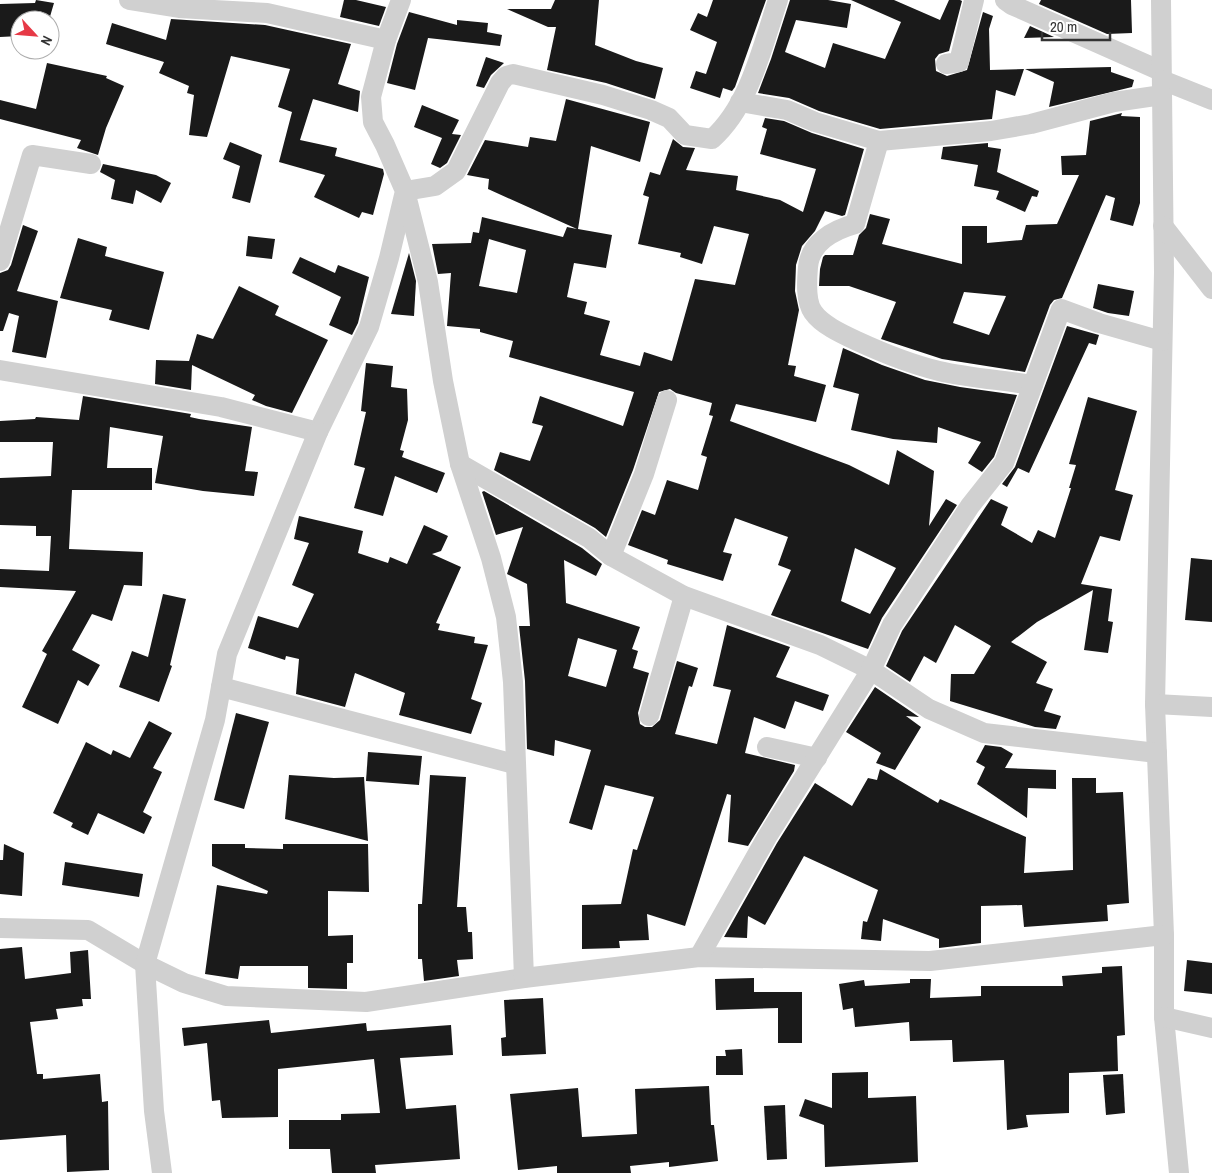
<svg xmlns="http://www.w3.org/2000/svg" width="1212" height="1173" viewBox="0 0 1212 1173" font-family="'Archivo Narrow',sans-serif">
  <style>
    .building { fill: #1a1a1a; fill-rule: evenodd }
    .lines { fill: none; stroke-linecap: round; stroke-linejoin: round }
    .minor { stroke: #d0d0d0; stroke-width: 20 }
  </style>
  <rect width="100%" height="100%" fill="#fff"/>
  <g class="building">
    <path d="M36 0 54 3 49 20H20V36L0 37V4L35 3Z"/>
    <path d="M344 0H356L386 7 379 26 340 17Z"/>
    <path d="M555 0H599L595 45 636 61 663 68 655 99 606 83 547 70 556 27H548L507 9H551Z"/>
    <path d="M713 0H766L735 87 732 91 723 88 720 98 690 88 696 71 706 74 717 42 690 30 698 13 707 17Z"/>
    <path d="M790 0H828L851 4 847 28 796 20 785 52 825 68 833 43 885 59 901 22 851 0H894L940 20 949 0H960L962 1 949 51 939 54 935 59 936 71 947 76 967 70 983 12 993 16 989 29 990 70 1024 69 1015 96 996 90 992 119 880 129 819 111 789 98 758 93 771 59Z"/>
    <path d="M1041 0H1131L1132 33 1107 34 1039 4Z"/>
    <path d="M409 12 457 25V20L488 23 487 32 502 35 500 46 428 38 415 90 387 83 397 44Z"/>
    <path d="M171 19 265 25 351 44 338 84 360 91 358 112 313 99 300 140 337 148 335 156 383 169 384 174 373 215 362 212 359 218 314 197 325 175 279 162 292 112 278 107 290 69 231 56 207 137 189 135 194 95 187 93 189 86 159 73 164 62 106 44 112 23 166 40Z"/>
    <path d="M1030 26 1054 37 1024 38Z"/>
    <path d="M486 57 504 63 491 75 484 88 476 86Z"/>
    <path d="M47 63 107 76 106 78 124 86 106 128 98 155 77 148 81 140 0 119V100L36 109Z"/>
    <path d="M1111 67V72L1134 80 1132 87 1049 107 1054 82 1025 69Z"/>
    <path d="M566 99 650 122 640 162 591 146 578 229 612 235 606 268 574 263 567 297 587 302 584 314 610 321 600 355 640 366 644 352 672 361 695 279 735 285 749 234 714 226 702 264 680 257 681 253 638 244 649 197 643 195 650 172 660 175 673 139 683 147 695 148 686 170 738 176 736 190 780 200 803 212 816 169 760 154 767 129 762 127 765 118 784 121 812 133 864 149 845 215 842 216 825 211 815 231 802 246 796 265 795 291 799 310 788 365 796 366 794 376 826 385 816 422 736 404 730 421 849 465 889 485 897 450 934 471 929 526 946 499 957 505 882 618 868 649 771 615 791 570 778 565 788 537 735 518 723 552 732 554 723 581 667 564 668 560 628 545 642 510 655 515 667 480 698 490 707 457 701 455 713 416 709 415 712 403 676 393 670 389 659 392 633 470 606 537 595 528 494 470 500 452 530 461 543 426 532 423 540 396 623 426 634 392 509 357 513 341 480 332V329L447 326 451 273 438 274 432 244 471 243 473 232 479 233 482 217 563 237 567 227 577 229 488 189 489 179 467 175 485 140 528 147 530 137 556 141ZM489 239 526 250 517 293 479 286ZM855 548 896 568 870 614 841 601Z"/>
    <path d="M422 105 459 120 452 134 461 135 447 163 440 168 431 164 442 138 414 127Z"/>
    <path d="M1122 113 1121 116 1140 117V203L1133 226 1110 220 1115 198 1106 195 1062 298 1054 300 1050 305 1025 372 942 359 881 339 896 302 849 286H819L820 269 823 257 825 255H853L859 235 866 228 870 214 890 219 882 244 962 264V226H987V243L1022 240 1026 225 1057 224 1079 175H1062L1061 156 1086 155 1090 121ZM964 292 1006 296 989 335 953 323Z"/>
    <path d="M230 142 262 155 250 203 232 198 240 166 223 159Z"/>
    <path d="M988 143V147L1001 149 997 172 1039 191 1037 197 1032 196 1025 212 996 199 999 191 974 186 978 165 941 159 943 147Z"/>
    <path d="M103 164 156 175 171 183 161 203 136 190 133 204 111 199 115 180 100 172Z"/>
    <path d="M23 225 38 231 17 291 58 301 46 358 12 352 19 316 9 313 3 331H0V273L8 270 11 265Z"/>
    <path d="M248 236 275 239 272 259 246 256Z"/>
    <path d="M78 238 107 247 105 256 164 272 149 330 109 320 112 310 60 298Z"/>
    <path d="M409 253 416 281 414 316 391 314Z"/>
    <path d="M300 257 335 273 338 265 369 277 358 323 352 335 329 325 341 297 292 273Z"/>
    <path d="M1098 284 1134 291 1129 316 1108 313 1093 308Z"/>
    <path d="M239 286 279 306 275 315 328 340 292 413 266 406 252 400 255 395 192 365 191 390 155 384 156 360 189 361 197 334 213 339Z"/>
    <path d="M1067 326 1099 335 1096 345 1089 343 1029 473 1018 468 1007 487 1002 484 1015 467Z"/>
    <path d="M843 348 882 365 925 380 960 387 1017 395 994 457 982 472 968 463 981 442 938 427 937 443 893 439 851 430 859 394 833 387Z"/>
    <path d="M366 363 393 366 391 387 407 389 408 420 400 450 404 451 402 457 445 473 437 493 395 476 383 516 354 508 365 468 354 465 366 412 361 411Z"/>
    <path d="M83 396 191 414 190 417 199 419 252 427 245 471 258 472 254 496 203 491 155 483 163 436 110 427 107 468H152V490H72L69 549 143 552 142 586 124 585 112 621 92 614 72 650 100 665 88 686 78 680 58 724 22 707 47 654 42 651 76 591 0 587V569L49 571 51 536H36V526L0 525V478L51 476 53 442H0V421L35 419 36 417 79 420Z"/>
    <path d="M1088 397 1137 411 1115 490 1133 495 1120 541 1100 536 1081 584 1112 589 1108 621 1113 622 1108 653 1084 650 1093 590 1037 622 1011 642 1047 662 1036 683 1053 689 1044 711 1061 716 1056 729 1035 727 950 701 951 674H974L991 646 955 625 936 663 924 656 910 682 886 666 902 631 991 499 1008 507 1001 525 1032 543 1038 530 1055 538 1071 488H1069L1076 465 1069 464Z"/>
    <path d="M484 491 582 548 602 564 596 576 564 560 566 603 640 627 632 649 638 651 633 668 649 673 638 713 640 724 645 727H652L660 720 677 661 698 668 692 687 689 686 675 734 717 744 731 690 713 686 727 625 790 647 776 677 829 695 823 711 795 701 785 729 754 717 745 753 795 765 794 771 748 846 728 842 731 795 727 794 685 926 647 914 649 940 619 941 620 948 582 949V905L621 904 633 849 637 850 654 797 605 785 592 830 569 823 591 750 555 740 554 756 527 749 525 681 519 626H530L527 584 507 574 523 527 496 535 482 492ZM578 638 617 650 606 687 568 676Z"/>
    <path d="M299 516 363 531 358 553 388 563 390 557 407 564 424 525 448 536 441 551 432 554 461 567 436 623 440 624 438 630 475 637 474 643 488 645 471 699 482 703 471 734 399 715 405 693 355 673 345 707 296 694 299 659 286 656 285 660 248 648 258 616 298 628 314 594 292 585 309 543 294 539Z"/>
    <path d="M1191 558 1212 560V622L1185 620Z"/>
    <path d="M163 594 186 599 170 665 172 666 159 702 119 687 132 651 148 657Z"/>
    <path d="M875 687 919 717 906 716 921 727 895 770 876 763 881 753 846 732Z"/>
    <path d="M236 713 269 722 244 809 214 800Z"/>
    <path d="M149 721 172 733 153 768 162 772 143 812 152 817 144 834 98 813 88 835 71 827 73 823 53 813 86 742 111 755 113 750 130 758Z"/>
    <path d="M985 745 1001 747 1013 754 1005 768 1056 770V789L1028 788 1027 818 977 784 985 767 976 762Z"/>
    <path d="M368 752 422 756 419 785 366 781Z"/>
    <path d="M880 769 938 803 940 799 1026 837 1024 873 1073 870 1072 778H1096V793L1123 792 1129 903 1107 905 1108 921 1024 927 1022 905 981 906V943L939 948V939L883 919 881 941 861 939 863 921 867 922 878 890 804 856 765 925 748 916 747 938 724 937 777 843 815 783 852 806 868 778 877 780Z"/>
    <path d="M289 775 334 778 364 777 368 841 285 819Z"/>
    <path d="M430 775 466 777 457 907H466L468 932H472L473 959 457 960 459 976 424 981 422 959H418V904H422Z"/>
    <path d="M4 844 24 853 22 896 0 894V860H3Z"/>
    <path d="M212 844H245V848L283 849V844H368L369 892 328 891V936L353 935V963H347V989L308 988V966H240L238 979 205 974 217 885 267 894 268 891 212 866Z"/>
    <path d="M65 862 143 874 139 897 62 885Z"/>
    <path d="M22 947 25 979 71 973 70 952 88 950 91 999H82L83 1006 56 1009 58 1019 30 1022 37 1074H43V1079L100 1074 102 1102 108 1101 109 1170 67 1172 66 1135 0 1140V949Z"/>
    <path d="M1187 960 1212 963V994L1184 991Z"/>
    <path d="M1122 966 1125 1035 1117 1036 1118 1071 1069 1073V1113L1026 1115 1028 1127 1007 1130 1004 1060 953 1062 952 1040 910 1041 909 1022 855 1027 853 1008 843 1010 839 984 864 980 865 986 910 983V979H931L930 998 981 996V986H1063L1062 976 1102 973V967Z"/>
    <path d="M754 978V992H802V1043H778V1008L716 1010 715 979Z"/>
    <path d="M543 998 546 1054 502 1056 501 1038 506 1037 504 1000Z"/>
    <path d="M269 1020 271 1033 366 1023 367 1031 451 1025 453 1055 400 1058 406 1109 456 1105 460 1159 375 1165 376 1173H332L330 1149H289V1120H341V1114L380 1113 374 1059 278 1069V1117L222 1118 220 1100 212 1101 207 1043 184 1046 182 1028Z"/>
    <path d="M742 1049 743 1075H716V1056H726L725 1050Z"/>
    <path d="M868 1072V1098L916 1096 918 1162 825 1167 824 1125 799 1116 805 1099 832 1108V1073Z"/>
    <path d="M1123 1074 1125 1113 1106 1115 1103 1075Z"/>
    <path d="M709 1086 711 1125H714L718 1161 669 1167V1162L630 1166 631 1173H557V1166L518 1170 510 1094 578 1088 582 1137 637 1134 635 1089Z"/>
    <path d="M785 1105 787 1159 767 1160 764 1106Z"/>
  </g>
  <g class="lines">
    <g class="minor">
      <path d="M129 0 179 8 267 13 386 40"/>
      <path d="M1005 0 1012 5 1161 71"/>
      <path d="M1161 0 1164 272 1155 704 1164 935V1017L1179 1173"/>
      <path d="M946 64 959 62 974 0"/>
      <path d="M1162 80 1212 100"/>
      <path d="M740 102 787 110 815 122 879 141 991 131 1031 124 1114 102 1162 95"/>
      <path d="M879 141 855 224C833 230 810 243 808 267 807 279 805 301 813 312 822 325 842 334 857 341 883 353 910 364 939 371 969 378 1002 380 1033 385"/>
      <path d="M1163 226 1212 289"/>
      <path d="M0 261 32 155 91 164"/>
      <path d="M0 370 221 407 318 432 369 327 389 258 405 191 385 145 373 122 371 97 386 40 401 0"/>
      <path d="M460 464 589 538 611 556 684 596 820 645 871 670 929 709 984 733 1157 753"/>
      <path d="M611 556 644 474 667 400"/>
      <path d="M221 687 514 764"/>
      <path d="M1155 704 1212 707"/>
      <path d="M649 716 684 596"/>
      <path d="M767 747 817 758"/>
      <path d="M0 928 88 930 145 964 184 983 226 996 366 1002 524 978 699 957 930 961 1164 935"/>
      <path d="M699 957 767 837 871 670 892 625 970 506 1004 463 1061 309 1099 323 1162 341"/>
      <path d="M524 978 513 682 506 617 491 558 460 464 443 381 428 282 405 191 435 186 456 171 500 83 506 76 513 74 603 95 651 110 669 118 685 135 712 139C750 105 762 47 778 0"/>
      <path d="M1164 1017 1212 1028"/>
      <path d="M162 1173 154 1111 145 964 215 720 227 654 318 432"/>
    </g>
  </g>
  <g transform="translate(35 35) rotate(116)"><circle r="24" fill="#ffffff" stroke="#adadad"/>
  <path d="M0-4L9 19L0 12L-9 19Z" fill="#e63946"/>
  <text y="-8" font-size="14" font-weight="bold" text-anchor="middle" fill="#333333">N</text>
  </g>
  <path d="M1042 32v8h68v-8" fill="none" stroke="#333333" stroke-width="2.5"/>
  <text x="1050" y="32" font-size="15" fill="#333333" stroke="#ffffff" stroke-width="4" paint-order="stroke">20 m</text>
</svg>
